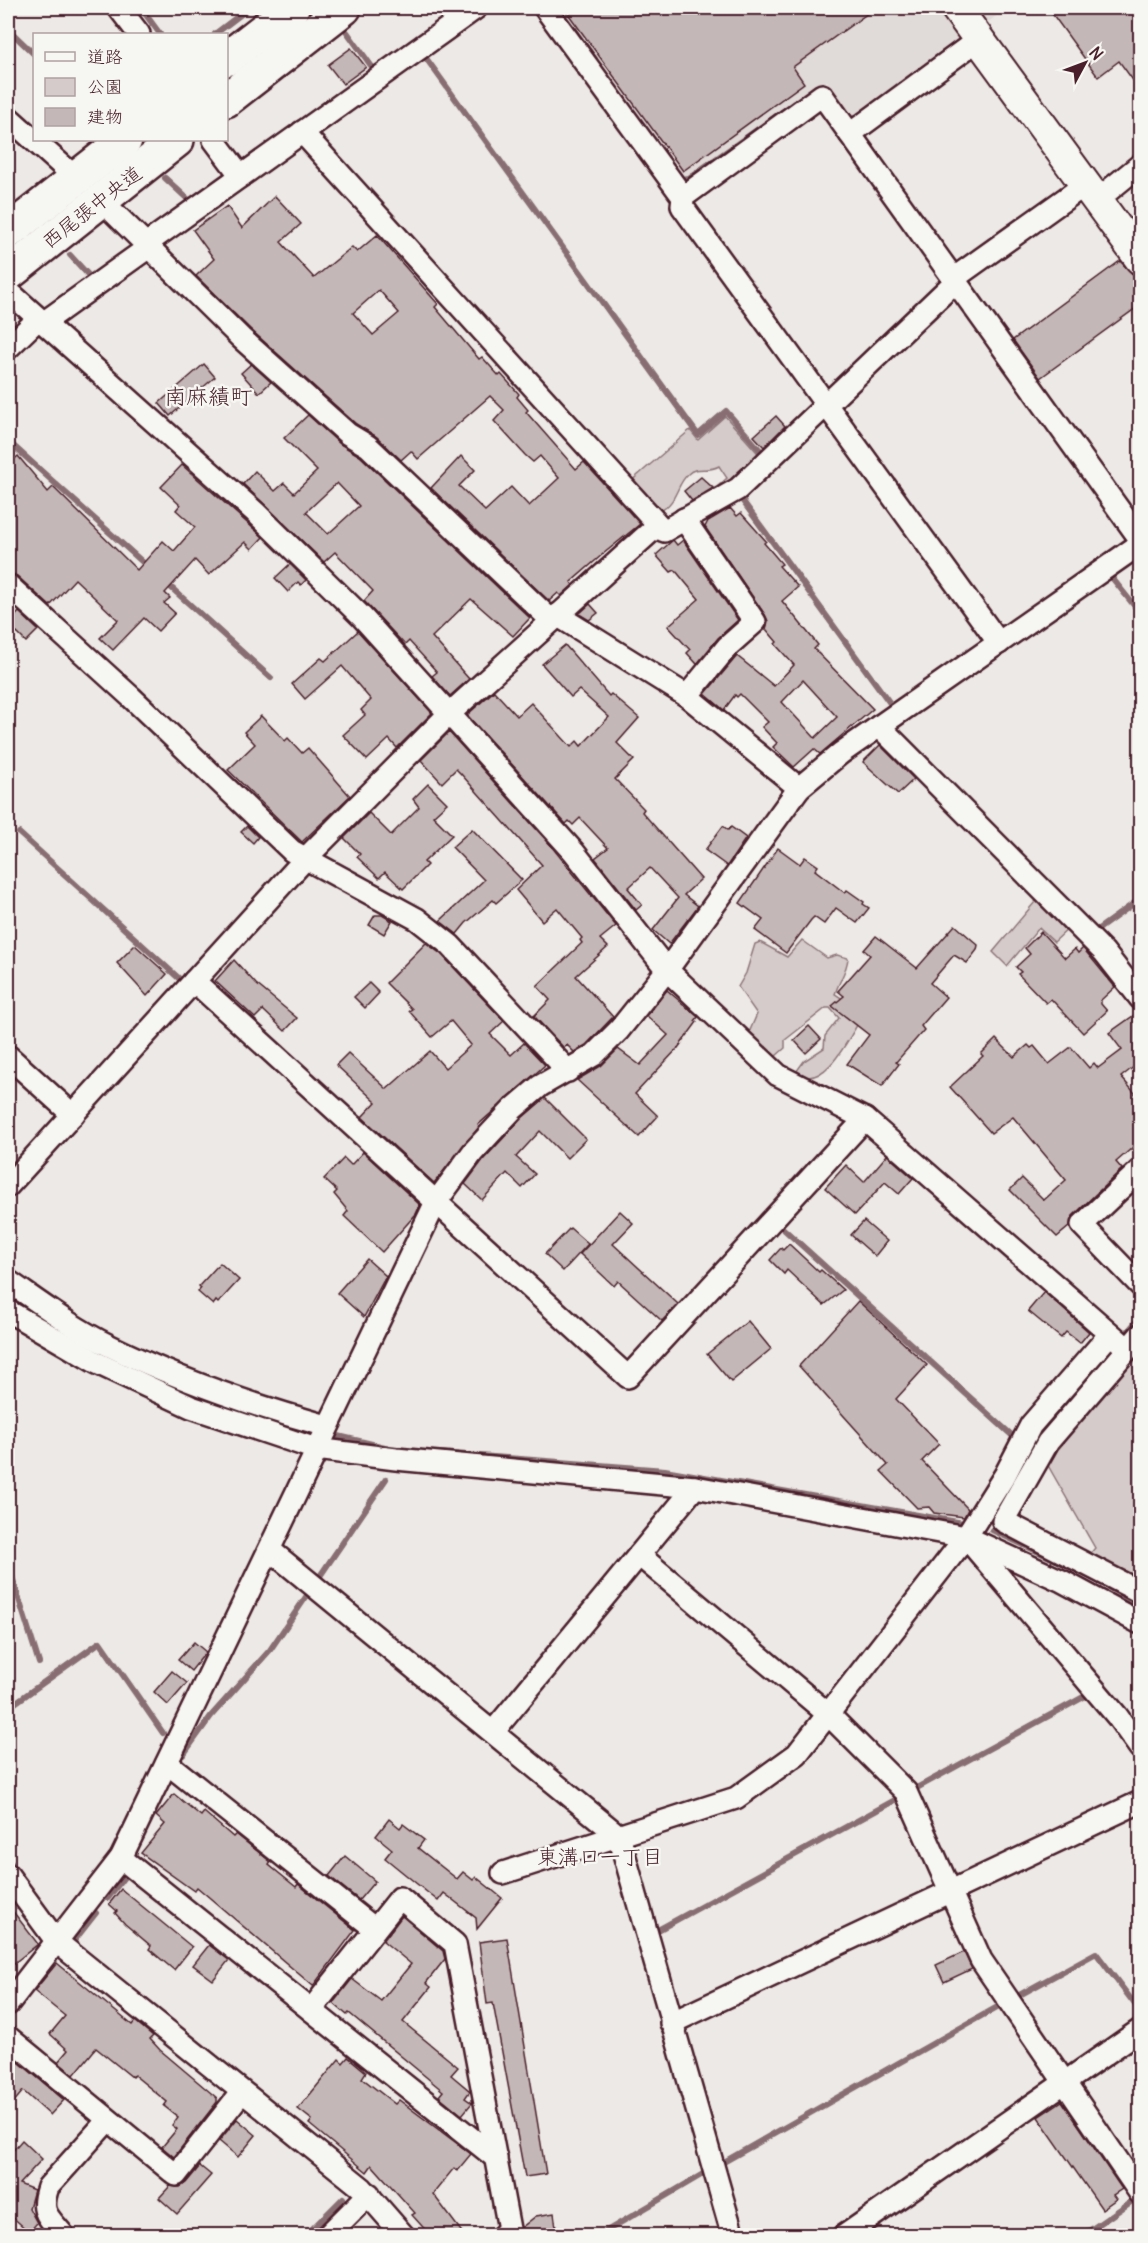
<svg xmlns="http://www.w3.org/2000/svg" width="1148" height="2243" viewBox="0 0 1148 2243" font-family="Delius,'Klee One',sans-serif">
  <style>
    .built { fill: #e0dad8 }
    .green { fill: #d4cbca; stroke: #8f757a; stroke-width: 1.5 }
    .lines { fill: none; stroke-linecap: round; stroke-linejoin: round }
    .stream { stroke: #886e73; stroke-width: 6 }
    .building { fill: #c4b7b7; stroke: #4a1f2b; stroke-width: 1.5; fill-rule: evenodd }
    .street-casing { stroke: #4a1f2b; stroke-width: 26 }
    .secondary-casing { stroke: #4a1f2b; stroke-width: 34 }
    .primary-casing { stroke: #4a1f2b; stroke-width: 38 }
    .street { stroke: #f6f6f2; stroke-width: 21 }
    .secondary { stroke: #f6f6f2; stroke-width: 30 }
    .primary { stroke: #f6f6f2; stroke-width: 33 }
    .labels { text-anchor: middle; stroke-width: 5; stroke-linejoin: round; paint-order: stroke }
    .street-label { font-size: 20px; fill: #4a1f2b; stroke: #f6f6f2 }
    .neighbourhood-label { font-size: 21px; fill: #4a1f2b; stroke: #f6f6f2 }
    .quarter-label { font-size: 22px; fill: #4a1f2b; stroke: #f6f6f2 }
  </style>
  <rect width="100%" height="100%" fill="#ece9e6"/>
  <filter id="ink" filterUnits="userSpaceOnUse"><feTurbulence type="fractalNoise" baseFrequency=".0167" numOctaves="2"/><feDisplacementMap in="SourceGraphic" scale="12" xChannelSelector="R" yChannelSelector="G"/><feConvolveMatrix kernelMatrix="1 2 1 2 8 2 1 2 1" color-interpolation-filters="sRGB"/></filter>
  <g filter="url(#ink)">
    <g class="built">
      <path d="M562 8H941L959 32V42L860 116 852 115 827 81 814 91 811 87 689 176H683Z"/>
      <path d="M971 8H1007L984 25Z"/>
    </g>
    <g class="green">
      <path d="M725 416 764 460 727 492 718 489V486L727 478 719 466C708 473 697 465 688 474 676 485 677 503 660 511L629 483 690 430 698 440Z"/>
      <path d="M1040 896 1071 926 1054 942 1039 928 1007 966 993 952Z"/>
      <path d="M802 940 827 958 837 955 848 958C847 971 839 981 835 994L864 1013C852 1032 824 1095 796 1072L804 1061 824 1048 825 1036 839 1018 830 1008H826L785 1040V1048L776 1056 768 1054 748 1035 757 1014 738 987 746 973 755 944 760 942 787 957Z"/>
      <path d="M1140 1349V1585L1089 1555 1095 1548 1046 1462 1052 1449Z"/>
    </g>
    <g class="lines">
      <g class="stream">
        <path d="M141 8 160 34"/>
        <path d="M558 8 595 59"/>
        <path d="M8 29 34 54"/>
        <path d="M347 32 375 71"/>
        <path d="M215 34 249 8"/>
        <path d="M423 54 698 435 726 411 765 456"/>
        <path d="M678 174 681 179 689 178 782 112"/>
        <path d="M165 178 193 204"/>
        <path d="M8 201 9 202"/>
        <path d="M70 255 91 278"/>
        <path d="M8 441 148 567"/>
        <path d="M737 498 739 496 892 706 897 703"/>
        <path d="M1109 574 1140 613"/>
        <path d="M165 582 271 678"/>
        <path d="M8 823 10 825"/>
        <path d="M19 833 184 983"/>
        <path d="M1093 933 1140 899"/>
        <path d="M778 1224 1016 1439"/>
        <path d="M8 1295 32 1310"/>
        <path d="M1125 1335 1140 1317"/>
        <path d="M192 1393 252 1417 285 1424"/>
        <path d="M334 1435 389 1448"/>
        <path d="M441 1453 665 1470 963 1523"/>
        <path d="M1019 1473 1043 1428 1100 1363"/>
        <path d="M992 1530 1056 1560"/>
        <path d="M8 1564 39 1663"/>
        <path d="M320 1576 386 1479"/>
        <path d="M1108 1587 1140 1606"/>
        <path d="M8 1708 100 1642 163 1733"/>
        <path d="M183 1755 211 1716 270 1650 308 1594"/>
        <path d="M913 1790 1089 1694"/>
        <path d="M8 1859 16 1870"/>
        <path d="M108 1898 124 1877"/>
        <path d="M658 1930 897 1799"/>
        <path d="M76 1950 74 1941 96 1913"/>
        <path d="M1014 1998 1096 1953 1140 2011"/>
        <path d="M722 2163 999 2006"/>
        <path d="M14 2234 15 2236"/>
        <path d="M305 2236 343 2198"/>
        <path d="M598 2236 708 2171 709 2174"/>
        <path d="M1082 2236 1135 2199"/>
      </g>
    </g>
    <g class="building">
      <path d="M564 8H875L793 67 804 83 683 171Z"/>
      <path d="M1048 8H1140V90L1119 61 1098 77Z"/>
      <path d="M351 48 366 67 343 84 328 65Z"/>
      <path d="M275 196 301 224 281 242 314 278 352 247 357 252 377 235 438 304 435 307 479 359 482 357 499 376 501 374 519 394 517 397 528 410 526 412 576 469 584 462 640 524 603 554 571 582 573 585 561 596 558 593 549 601 431 488 461 456 475 470 459 486 485 511 511 487 529 506 559 478 540 456 533 462 525 455 494 421 504 410 490 396 418 459 411 451 401 460 377 437 356 424 250 329 196 276 214 259 193 230 227 206 242 228ZM379 290 399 313 373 335 353 313Z"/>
      <path d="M1120 261 1140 282V305L1040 378 1013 340Z"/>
      <path d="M204 364 215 377 170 416 159 403Z"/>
      <path d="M251 364 271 382 259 393 241 373Z"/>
      <path d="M308 415 340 444 360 456 530 618 513 636 471 599 432 637 469 679 450 696 432 676 437 672 409 641 405 645 364 601 373 591 335 552 324 562 243 484 255 471 275 491 284 483 294 493 317 471 284 438ZM337 483 359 506 328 534 306 512Z"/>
      <path d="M776 416 785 426 764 447 754 436Z"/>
      <path d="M18 456 48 492 53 487 137 570 163 541 174 551 195 527 176 510 180 505 161 487 182 465 263 537 252 549 245 542 209 575 195 560 165 593 170 598 164 603 175 613 158 631 144 618 113 650 100 638 118 620 75 579 50 606 17 576 8 573V465Z"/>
      <path d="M701 477 713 488 692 501 684 491Z"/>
      <path d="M730 508 737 516 741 513 766 541 764 543 782 564 779 566 798 587 782 601 818 645 814 649 873 709 820 754 814 749 794 767 773 747 777 743 762 727 768 722 740 694 737 697 735 695 724 710 705 694 737 656 774 686 794 665 775 644 777 642 766 629 768 621 765 615 705 527 708 521ZM803 680 837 717 815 738 782 702Z"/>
      <path d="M673 540 677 545 683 540 738 620 718 638 697 664 687 653 690 650 668 626 699 599 675 570 671 572 656 555Z"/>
      <path d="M290 564 306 580 301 585 298 582 288 592 275 578Z"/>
      <path d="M590 604 598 613 589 620 579 614Z"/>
      <path d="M19 612 38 630 26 642 8 624Z"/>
      <path d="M358 631 432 713 397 748 389 739 367 760 343 735 365 715 361 710 371 700 342 666 305 699 292 684 321 658 325 661Z"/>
      <path d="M565 645 609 696 611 694 639 718 617 743 634 760 615 779 644 809 642 812 701 879 684 895 698 906 669 944 653 930 678 898 650 868 628 888 642 905 636 910 595 858 608 848 580 818 573 825 569 821 566 824 467 715 494 691 517 716 531 703 571 747 577 741 581 746 609 717 579 690 571 697 542 664Z"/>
      <path d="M261 716 285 741 288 738 302 753 308 748 350 796 302 842 228 770 255 744 244 732Z"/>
      <path d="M449 732 547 841 616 926 600 939 608 947 576 976 613 1017 586 1045 574 1052 567 1045 564 1048 534 1016 550 1000 537 986 582 943 580 940 582 938 557 908 542 921 516 890 542 865 461 774 456 769 442 783 421 760Z"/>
      <path d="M880 745 914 779 898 794 863 762Z"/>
      <path d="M428 784 447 803 433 816 452 835 424 862 427 865 403 889 385 872 379 878 357 857 360 854 344 838 369 813 391 835 419 807 413 799Z"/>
      <path d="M247 826 258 837 253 843 241 832Z"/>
      <path d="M723 826 728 830 731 827 746 838 727 866 705 850Z"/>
      <path d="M472 829 522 880 496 903 493 900 466 923 457 934 440 921 484 880 452 847Z"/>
      <path d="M778 848 800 864 805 857 818 866 815 870 845 893 847 890 864 902 863 904 869 908 857 923 836 908 824 924 814 917 811 920 786 953 755 930 763 920 740 903Z"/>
      <path d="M375 915H382L392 921 384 934 369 925Z"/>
      <path d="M955 925 978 945 977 950 967 963 954 955 930 983 946 997 921 1026 924 1030 896 1062 899 1064 882 1086 847 1064 869 1035 832 1006 844 996 838 991 870 955 864 950 876 936 917 968Z"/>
      <path d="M1041 932 1065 958 1075 949 1078 953 1083 948 1115 987 1101 1000V1004L1107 1011 1083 1033 1051 999 1046 1003 1018 974 1021 972 1016 967 1030 954 1025 948Z"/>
      <path d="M426 943 441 954 504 1021 490 1034 511 1055 524 1043 545 1065 478 1125 479 1127 434 1183 362 1117 376 1102 336 1065 348 1053 387 1089 430 1051 445 1068 471 1045 451 1021 432 1037 409 1011 412 1009 386 983Z"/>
      <path d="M135 945 167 974 147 996 117 963Z"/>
      <path d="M234 960 256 984 297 1018 285 1031 263 1010 255 1018 215 981Z"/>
      <path d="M369 983 379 993 365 1008 354 997Z"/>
      <path d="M667 990 698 1017 695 1021 697 1022 678 1048 635 1094 658 1116 639 1137 577 1080 601 1066 618 1049 640 1065 668 1035 647 1016Z"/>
      <path d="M1140 1011V1062L1121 1077 1140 1099V1141L1116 1162 1122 1169 1073 1216 1070 1226 1057 1237 1010 1190 1022 1178 1044 1200 1066 1180 1013 1117 991 1133 950 1087 983 1056 981 1054 996 1039 1014 1057 1028 1045 1031 1048 1034 1046 1049 1064 1071 1047 1089 1068 1094 1063 1098 1068 1122 1050 1109 1033Z"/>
      <path d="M809 1026 821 1039 806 1053 794 1040Z"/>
      <path d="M545 1098 586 1139 567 1158 540 1131 516 1157 535 1174 522 1188 507 1173 482 1200 465 1184 483 1160 522 1118Z"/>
      <path d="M363 1152 420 1205 416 1214 382 1252 344 1216 348 1211 334 1194 337 1191 324 1179 344 1158 351 1165Z"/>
      <path d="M887 1155 913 1178 899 1194 885 1182 855 1215 825 1188 846 1165 864 1182Z"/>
      <path d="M620 1211 633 1223 613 1244 678 1304 662 1321 618 1281 614 1286 580 1254Z"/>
      <path d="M864 1221 887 1241 875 1256 851 1235Z"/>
      <path d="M570 1228 588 1244 563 1271 545 1254Z"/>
      <path d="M789 1244 819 1272 821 1270 843 1290 824 1305 787 1270 784 1274 770 1260 781 1248 783 1250Z"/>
      <path d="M367 1259 386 1276 364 1317 337 1293Z"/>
      <path d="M220 1263 239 1280 218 1303 216 1301 213 1305 198 1292 201 1288 199 1286Z"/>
      <path d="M1044 1292 1089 1332 1080 1343 1066 1332 1061 1338 1028 1311Z"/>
      <path d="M858 1301 927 1365 896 1399 939 1444 922 1461 968 1509 964 1517 934 1513 929 1507 917 1508 881 1471 888 1465 799 1366Z"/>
      <path d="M748 1321 771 1349 731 1382 707 1354Z"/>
      <path d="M194 1642 206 1652 191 1671 178 1660Z"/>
      <path d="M172 1671 187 1683 168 1705 154 1692Z"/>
      <path d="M174 1794 201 1816 204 1812 233 1837 236 1834 271 1862 269 1865 296 1887 298 1884 355 1930 313 1986 197 1887 194 1891 141 1853 165 1824 156 1816Z"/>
      <path d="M389 1819 400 1828 403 1824 424 1840 418 1848 457 1879 463 1872 473 1880 476 1877 502 1898 477 1929 476 1918 444 1893 438 1901 385 1858 392 1849 376 1836Z"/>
      <path d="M345 1856 375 1881 359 1900 329 1876Z"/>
      <path d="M121 1889 192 1947 174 1970 149 1949 151 1946 125 1924 115 1913 117 1911 109 1904Z"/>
      <path d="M8 1905 38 1944 8 1968Z"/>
      <path d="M402 1916 443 1951 445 1959 426 1983 431 1987 403 2022 458 2067 451 2075 470 2091 465 2098 472 2103 462 2115 439 2096 443 2091 349 2013 347 2015 333 2003 352 1979 381 2001 411 1964 383 1941Z"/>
      <path d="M507 1938 546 2174 525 2177 493 2003 487 2004 479 1942Z"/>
      <path d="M209 1945 229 1960 213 1980 193 1965Z"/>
      <path d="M964 1952 972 1969 944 1982 936 1965Z"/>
      <path d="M57 1963 132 2025 135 2021 153 2036 150 2039 160 2050 217 2098V2102L174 2157 162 2147 177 2129 172 2125 178 2117 164 2106 167 2102 134 2075 132 2077 96 2048 74 2075 58 2062 68 2050 50 2034 65 2016 34 1991Z"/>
      <path d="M8 2053 64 2100 50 2115 23 2091 8 2109Z"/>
      <path d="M348 2057 366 2072 362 2078 395 2104 399 2100 471 2154 457 2171 454 2168 433 2194 464 2235H430L412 2215 415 2213 372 2165 367 2172 309 2124 312 2120 298 2109 339 2059 343 2063Z"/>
      <path d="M1062 2101 1122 2189 1113 2195 1116 2199 1102 2209 1038 2117Z"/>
      <path d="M237 2119 256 2135 238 2157 219 2141Z"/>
      <path d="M22 2140 42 2159 19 2184 34 2190 29 2208 37 2223 29 2232 8 2213V2156Z"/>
      <path d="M200 2166 211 2175 177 2214 159 2198 170 2186 180 2187 186 2183Z"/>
      <path d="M554 2213 557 2235H520L521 2228 536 2216Z"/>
    </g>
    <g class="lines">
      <defs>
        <g id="street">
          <path d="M119 8 139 34"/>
          <path d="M545 8 683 197 682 206 999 643"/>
          <path d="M8 117 76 178"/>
          <path d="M302 132 664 531 738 489 955 282"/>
          <path d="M850 134 979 39"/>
          <path d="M214 140 241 176"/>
          <path d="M683 197 822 95 1140 539"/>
          <path d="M101 200 241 338 348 434 368 446 551 620"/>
          <path d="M1097 200 1140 165"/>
          <path d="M146 244 476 8"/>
          <path d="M953 279 1086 184"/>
          <path d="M8 291 255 512 362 617 574 852 667 970 778 1075 865 1119 1128 1349"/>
          <path d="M43 323 149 247"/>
          <path d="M8 348 38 319"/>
          <path d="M684 519 755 622 728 646 687 696"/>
          <path d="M8 585 131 697 292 851 417 919 450 945 568 1071"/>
          <path d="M557 615 687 696 799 788"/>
          <path d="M879 726 1104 952 1140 998"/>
          <path d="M194 981 628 1377 865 1119"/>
          <path d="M8 1056 73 1115"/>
          <path d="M1140 1170 1082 1225 1140 1285"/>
          <path d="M8 1186 305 859 449 714 658 525"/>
          <path d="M8 1281C40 1303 73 1328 108 1345 179 1380 251 1405 327 1426"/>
          <path d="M8 1311 97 1363 191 1407 316 1449 396 1459 695 1487 966 1537 1062 1581 1140 1623"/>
          <path d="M1140 1335 1048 1442 1003 1521 1140 1592"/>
          <path d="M970 1542 1117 1716 1140 1748"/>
          <path d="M270 1550 619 1836 733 2236"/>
          <path d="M639 1555 828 1714 906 1792 981 1960 1140 2193"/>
          <path d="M493 1732 695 1487"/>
          <path d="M167 1763 375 1929"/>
          <path d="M121 1858 496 2158"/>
          <path d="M503 1873 736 1798 797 1754 966 1537 1005 1475 1031 1425 1110 1334"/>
          <path d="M8 1875 57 1942 362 2188 404 2236"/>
          <path d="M8 2004 121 1858 436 1202 473 1152 513 1109 540 1086 594 1055 619 1030 667 970 799 788 841 753 1140 544"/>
          <path d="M311 2010 400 1898 455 1944 509 2229 502 2236"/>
          <path d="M671 2023 1140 1802"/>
          <path d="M8 2037 176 2175 241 2093"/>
          <path d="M64 2236C48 2216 39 2213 48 2187L108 2120"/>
          <path d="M327 2236 369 2194"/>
          <path d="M844 2236 1140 2030"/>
        </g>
        <path id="secondary" d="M956 8 1140 259"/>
        <g id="primary">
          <path d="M226 59 292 8"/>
          <path d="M226 100 344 8"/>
          <path d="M8 232 125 140"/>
          <path d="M8 274 177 140"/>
        </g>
      </defs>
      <use href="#street" class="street-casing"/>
      <use href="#secondary" class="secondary-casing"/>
      <use href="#primary" class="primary-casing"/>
      <use href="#street" class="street"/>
      <use href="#secondary" class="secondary"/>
      <use href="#primary" class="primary"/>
    </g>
  </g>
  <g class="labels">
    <g class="street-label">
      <text transform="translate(92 207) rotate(-38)" y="7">西尾張中央道</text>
    </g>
    <g class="neighbourhood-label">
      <text x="600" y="1864">東溝口一丁目</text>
    </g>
    <g class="quarter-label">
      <text x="208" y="404">南麻績町</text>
    </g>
  </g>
  <rect width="1148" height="2243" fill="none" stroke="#f6f6f2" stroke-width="30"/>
  <rect x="15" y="15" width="1118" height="2213" fill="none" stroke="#4a1f2b" stroke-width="2" filter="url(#ink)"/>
  <rect x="33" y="33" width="195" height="108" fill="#f6f6f2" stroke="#b1a0a2" stroke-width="1.5"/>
  <rect x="45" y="52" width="30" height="9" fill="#f6f6f2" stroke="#b1a0a2" stroke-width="1.5"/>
  <text x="87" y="63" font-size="18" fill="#4a1f2b">道路</text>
  <rect x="45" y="78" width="30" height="18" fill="#d4cbca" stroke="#b1a0a2" stroke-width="1.5"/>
  <text x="87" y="93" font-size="18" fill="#4a1f2b">公園</text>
  <rect x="45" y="108" width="30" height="18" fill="#c4b7b7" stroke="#b1a0a2" stroke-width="1.5"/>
  <text x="87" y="123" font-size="18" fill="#4a1f2b">建物</text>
  <g transform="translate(1085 63) rotate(49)" stroke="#f6f6f2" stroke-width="4.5" paint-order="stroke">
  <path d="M0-4.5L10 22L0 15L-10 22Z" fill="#4a1f2b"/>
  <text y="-9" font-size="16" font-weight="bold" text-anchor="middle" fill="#4a1f2b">N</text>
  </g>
</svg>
